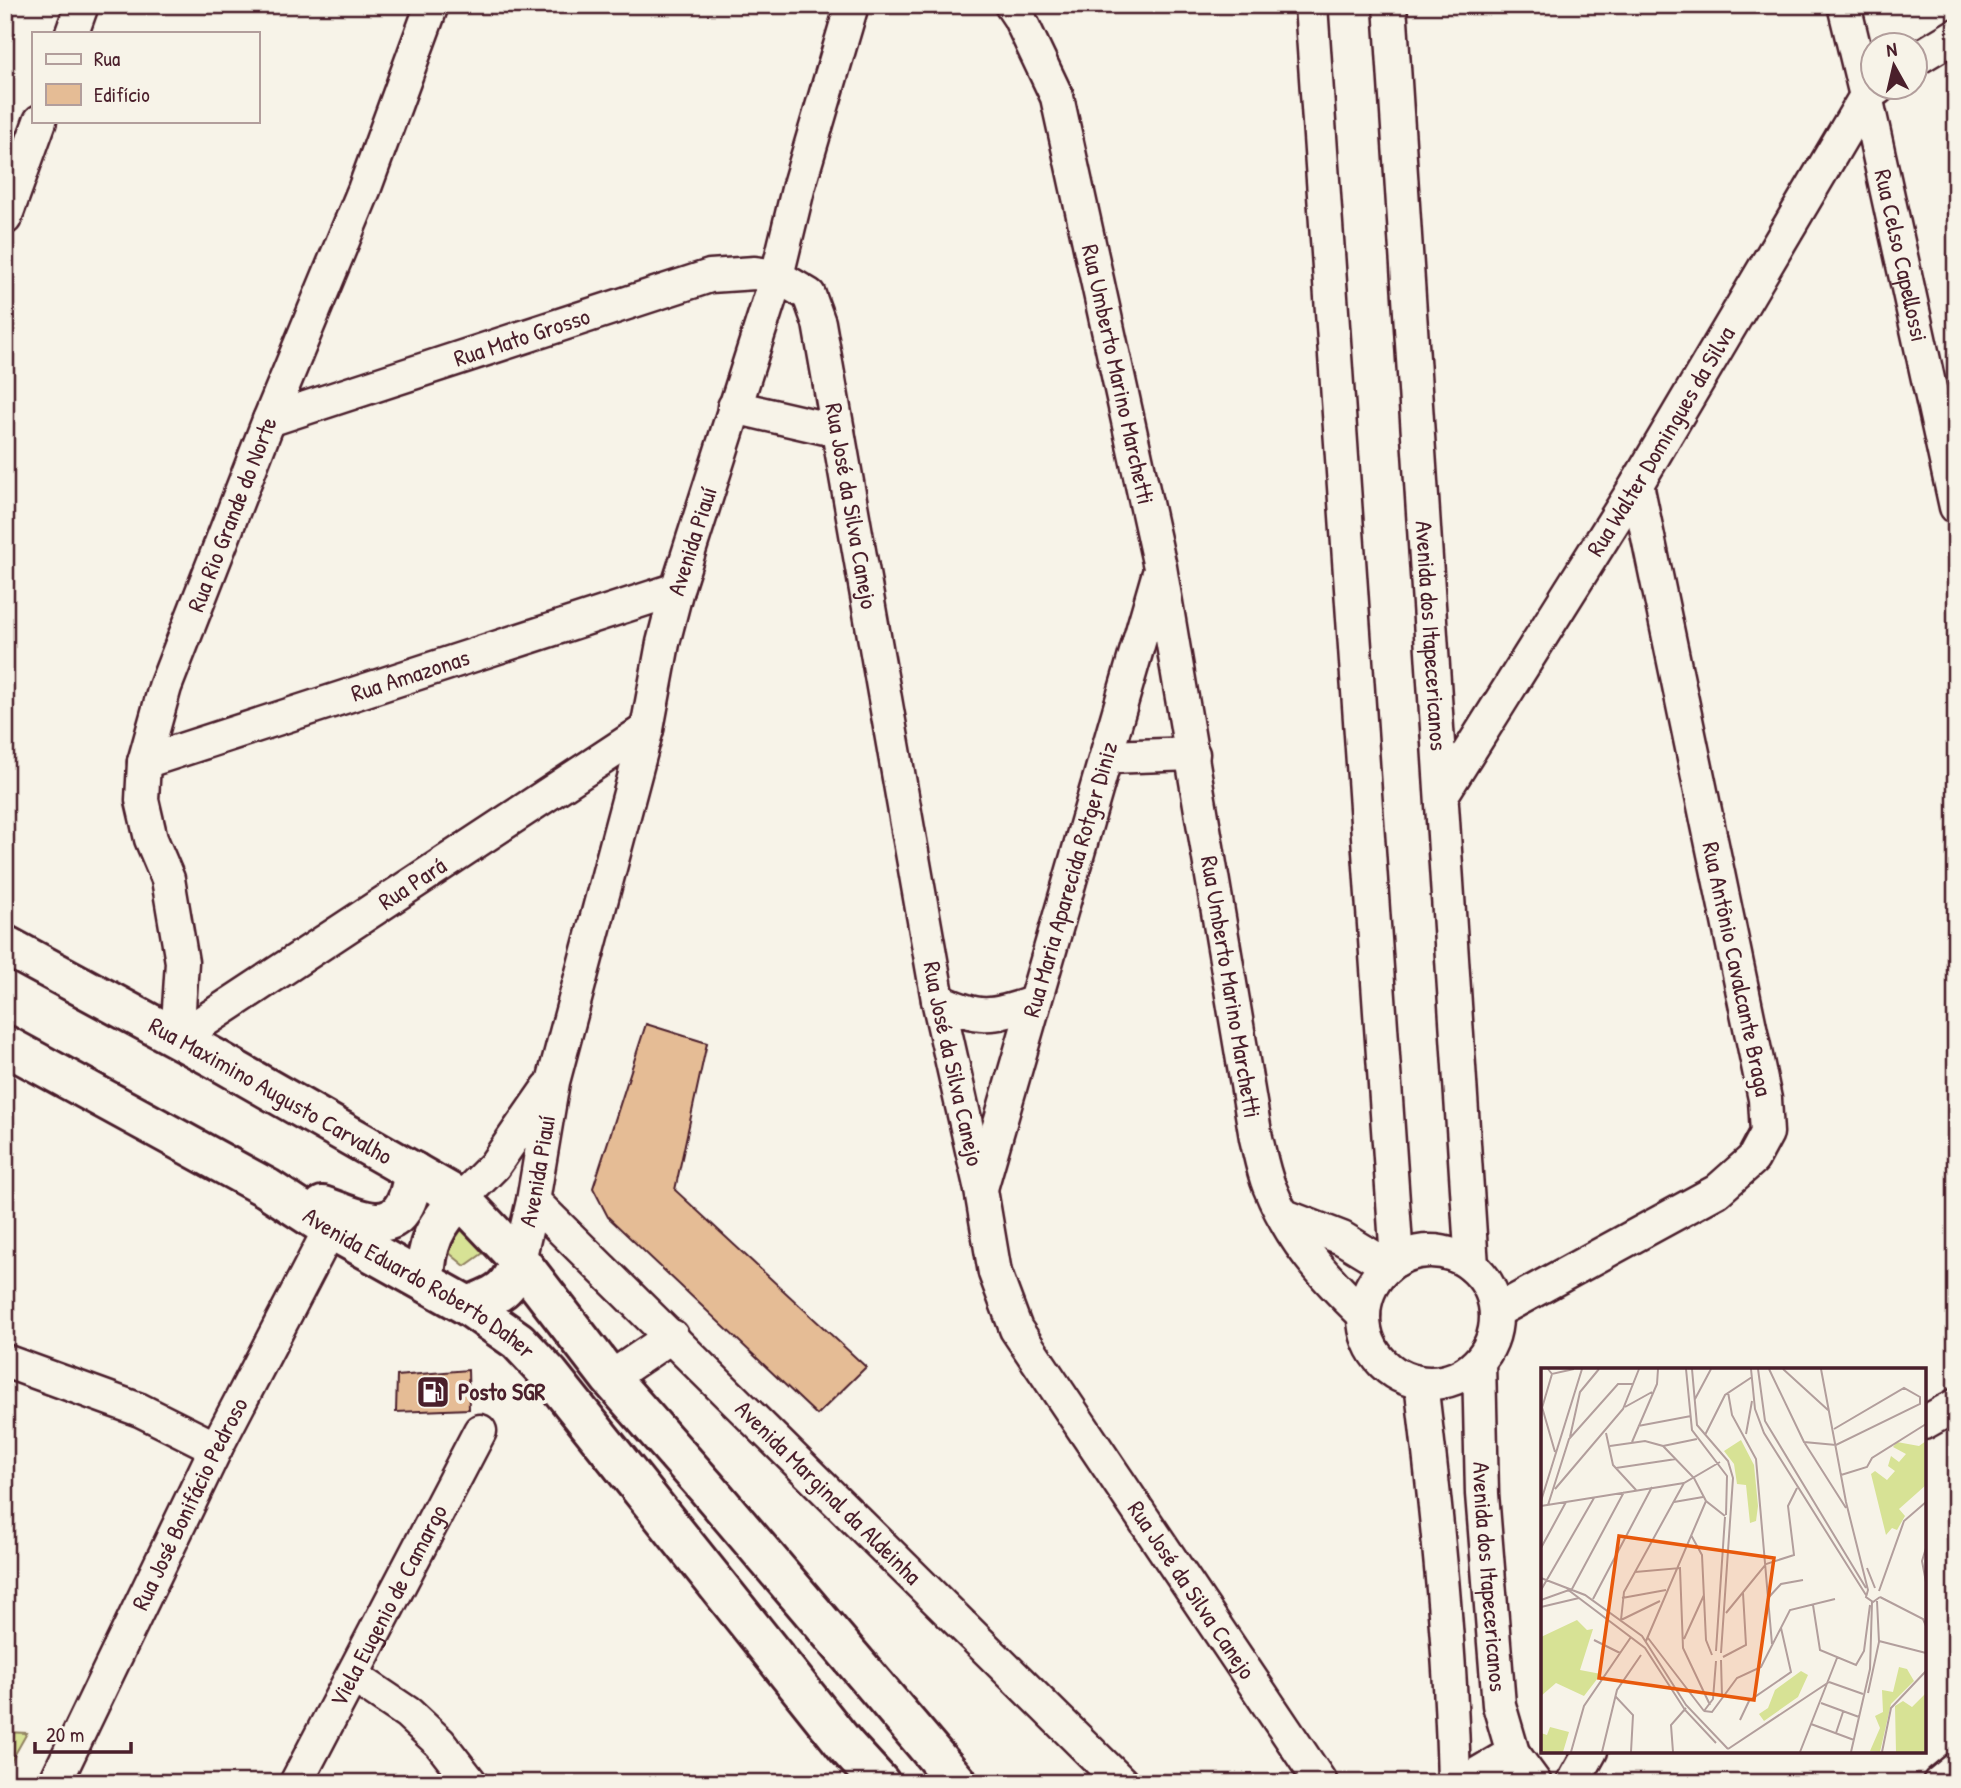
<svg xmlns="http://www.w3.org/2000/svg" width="1961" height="1788" viewBox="0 0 1961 1788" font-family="'Patrick Hand',sans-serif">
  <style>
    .green { fill: #d7e295; stroke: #908060; stroke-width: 2 }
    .building { fill: #e5bc95; stroke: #4a1f2b; stroke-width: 2 }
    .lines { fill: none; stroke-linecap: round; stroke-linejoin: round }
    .minor-casing { stroke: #4a1f2b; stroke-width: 37 }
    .major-casing { stroke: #4a1f2b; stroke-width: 44 }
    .minor { stroke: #f7f3e8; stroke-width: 32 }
    .major { stroke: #f7f3e8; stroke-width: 38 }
    .labels { text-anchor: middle; stroke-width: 7; stroke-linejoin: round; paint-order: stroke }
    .street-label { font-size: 24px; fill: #4a1f2b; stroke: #f7f3e8 }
    .poi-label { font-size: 24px; font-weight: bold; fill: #4a1f2b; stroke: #f7f3e8; text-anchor: start }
    .inset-road { fill: none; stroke: #b29e9c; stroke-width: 2 }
    .view { fill: #e8590c; fill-opacity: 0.15; stroke: #e8590c; stroke-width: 3.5 }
    .inset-edge { fill: none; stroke: #4a1f2b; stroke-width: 3.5 }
  </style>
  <rect width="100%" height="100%" fill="#f7f3e8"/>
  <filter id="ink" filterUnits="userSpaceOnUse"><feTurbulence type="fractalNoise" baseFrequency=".0143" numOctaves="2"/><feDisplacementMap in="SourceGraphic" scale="14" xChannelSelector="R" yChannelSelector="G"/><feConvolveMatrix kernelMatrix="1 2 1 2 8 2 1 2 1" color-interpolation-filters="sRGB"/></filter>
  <g filter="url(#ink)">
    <g class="green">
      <path d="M449 1222 481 1229 489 1249 465 1266 437 1243Z"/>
      <path d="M5 1732 27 1733 5 1772Z"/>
    </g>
    <g class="building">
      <path d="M646 1024 707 1043 675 1190 866 1367 817 1415 608 1217 593 1188Z"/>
      <path d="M468 1370 469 1409 396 1412 397 1376Z"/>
    </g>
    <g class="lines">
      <defs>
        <g id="minor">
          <path id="s1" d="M1011 5 1019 17 1057 97 1160 567 1256 1138C1260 1154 1263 1171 1269 1186 1290 1239 1323 1276 1364 1315"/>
          <path d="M1311 5 1397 1260"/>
          <path id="s2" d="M1390 5 1472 1266"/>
          <path id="s3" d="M1844 5 1866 96 1956 507"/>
          <path d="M72 33 82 5"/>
          <path d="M1916 59 1956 35"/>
          <path d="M5 218 40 121"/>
          <path d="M734 407 838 431"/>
          <path id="s4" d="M269 420 710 276 755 273 777 276 809 295 819 323 938 1000 981 1190 995 1273 1016 1329 1321 1783"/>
          <path d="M1108 757 1193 754"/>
          <path id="s5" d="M144 762 677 589"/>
          <path id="s6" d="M1442 795 1637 484 1866 96 1878 88"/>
          <path d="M938 1000C980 1019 989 1018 1033 1003"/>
          <path id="s7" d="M177 1039 182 962 168 879 151 839 142 800 144 762 165 687 269 420 364 190 432 5"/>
          <path id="s8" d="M177 1039 647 729"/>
          <path id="s9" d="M982 1185 1158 576"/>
          <path d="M461 1199 494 1166 548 1088"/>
          <path id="s10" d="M533 1201 1122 1783"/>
          <path d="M1285 1216 1342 1238 1388 1266"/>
          <circle cx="1430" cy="1317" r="66"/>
          <path id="s11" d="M519 1260 533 1201 553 1082 647 729 663 643 677 589 777 276 799 185 852 5"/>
          <path d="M1497 1311 1717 1191 1753 1159 1767 1133 1765 1099 1637 484"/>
          <path d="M5 1361 140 1410 216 1448"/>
          <path id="s12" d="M1479 1362 1482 1494 1499 1705 1513 1753 1535 1783"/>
          <path d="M610 1378 672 1336"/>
          <path d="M1421 1383C1437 1516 1451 1649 1454 1783"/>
          <path d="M1924 1423 1956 1405"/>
          <path d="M353 1676 408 1713 440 1743 471 1783"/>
          <path id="s13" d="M55 1783 216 1448 330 1229"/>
          <path id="s14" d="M296 1783 480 1431"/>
          <path d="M1462 1783 1513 1753"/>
          <path d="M1573 1783 1591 1751"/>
          <path d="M1939 1783 1956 1769"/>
        </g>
        <g id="major">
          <path id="s15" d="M5 945 214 1058 461 1199 519 1260 610 1378 707 1488 958 1783"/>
          <path id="s16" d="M5 1045 267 1188 330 1229 468 1306 518 1341 549 1374 846 1746 880 1783"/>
          <path d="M323 1206C350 1215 388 1238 405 1204 410 1195 412 1182 414 1172"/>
          <path d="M425 1281C426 1245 434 1224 461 1199"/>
          <path d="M468 1306C496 1295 510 1291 519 1260"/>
        </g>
      </defs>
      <use href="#minor" class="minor-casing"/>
      <use href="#major" class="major-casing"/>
      <use href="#minor" class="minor"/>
      <use href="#major" class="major"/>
    </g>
  </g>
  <defs>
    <symbol id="fuel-square" viewBox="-11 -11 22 22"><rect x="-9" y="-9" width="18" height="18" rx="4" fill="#4a1f2b" stroke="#f7f3e8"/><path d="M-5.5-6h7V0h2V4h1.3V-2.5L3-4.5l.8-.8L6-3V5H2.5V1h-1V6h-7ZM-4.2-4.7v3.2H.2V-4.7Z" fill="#fff"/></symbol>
  </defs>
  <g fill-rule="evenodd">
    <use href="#fuel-square" x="414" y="1373" width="38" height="38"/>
  </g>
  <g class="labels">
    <g class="street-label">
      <text dy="8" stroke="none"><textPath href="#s3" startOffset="257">Rua Celso Capellossi</textPath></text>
      <text dy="8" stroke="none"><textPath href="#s4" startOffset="266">Rua Mato Grosso</textPath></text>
      <text dy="8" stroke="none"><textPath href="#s1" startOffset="387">Rua Umberto Marino Marchetti</textPath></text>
      <text dy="8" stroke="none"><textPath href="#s6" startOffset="416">Rua Walter Domingues da Silva</textPath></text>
      <text dy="8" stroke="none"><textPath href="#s4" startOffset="784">Rua José da Silva Canejo</textPath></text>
      <text dy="8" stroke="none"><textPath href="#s7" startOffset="546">Rua Rio Grande do Norte</textPath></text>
      <text dy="8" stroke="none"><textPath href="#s11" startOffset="740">Avenida Piauí</textPath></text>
      <text dy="8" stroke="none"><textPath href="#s2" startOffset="632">Avenida dos Itapecericanos</textPath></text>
      <text dy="8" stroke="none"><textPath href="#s5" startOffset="280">Rua Amazonas</textPath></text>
      <text dy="8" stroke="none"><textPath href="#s9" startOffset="318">Rua Maria Aparecida Rotger Diniz</textPath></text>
      <text dy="8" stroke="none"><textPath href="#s8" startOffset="282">Rua Pará</textPath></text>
      <text transform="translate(1737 969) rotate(78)" y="8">Rua Antônio Cavalcante Braga</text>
      <text dy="8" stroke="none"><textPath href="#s1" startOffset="1010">Rua Umberto Marino Marchetti</textPath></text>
      <text dy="8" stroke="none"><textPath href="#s4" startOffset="1351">Rua José da Silva Canejo</textPath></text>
      <text dy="8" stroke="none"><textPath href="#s15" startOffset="303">Rua Maximino Augusto Carvalho</textPath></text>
      <text dy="8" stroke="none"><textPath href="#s11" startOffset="91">Avenida Piauí</textPath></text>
      <text dy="8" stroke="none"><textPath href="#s16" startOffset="478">Avenida Eduardo Roberto Daher</textPath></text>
      <text dy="8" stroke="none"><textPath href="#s10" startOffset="415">Avenida Marginal da Aldeinha</textPath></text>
      <text dy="8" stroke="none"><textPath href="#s13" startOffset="310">Rua José Bonifácio Pedroso</textPath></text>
      <text dy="8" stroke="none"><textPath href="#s12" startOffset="215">Avenida dos Itapecericanos</textPath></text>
      <text dy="8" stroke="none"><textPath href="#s4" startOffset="1939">Rua José da Silva Canejo</textPath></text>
      <text dy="8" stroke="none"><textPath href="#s14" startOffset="200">Viela Eugenio de Camargo</textPath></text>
    </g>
    <g class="poi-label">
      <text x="458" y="1400">Posto SGR</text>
    </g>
  </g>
  <g transform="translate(1541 1368)">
    <rect width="385" height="385" fill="#f7f3e8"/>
    <path d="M200 72 213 97 217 138 215 153 209 155 205 117 196 116 193 96 183 83ZM385 73V117L358 141 364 148 356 162 351 160 345 167 330 106 334 103 346 112 354 103 347 98 350 88 358 94 365 86 352 79 356 74 378 78ZM36 252 46 262 52 261 39 302 60 306 43 328 15 315 0 328V269ZM358 299 366 301 373 313 350 336 339 384 329 383 339 360 334 348 342 344 341 322 352 324ZM260 303 267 307 257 329 223 353 218 346 227 340 234 322ZM385 325V384H355L354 338 362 333 371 339ZM9 359 28 364 22 384H0V365L6 367Z" fill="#d7e295"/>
    <path class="inset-road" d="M7 1 11 6 33 1M145 1 151 62 186 108 185 147M151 1 156 57 187 93 192 110 180 285M210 1 214 41 223 65 325 227M217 1 224 53 325 220M228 1 263 74 295 77 379 36V29L363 20 293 61M242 1 287 42M280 1 305 134 327 222 325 229 332 234 339 229M187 24 191 47 215 91 231 276M154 31 170 1M1 39 14 84M84 39 111 24M1 40 11 6M97 58 150 48M65 65 72 97 95 122M205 66 211 33M164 67 184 27 211 9M29 69 39 24 58 1M91 74 116 16 117 1M263 74 305 140M69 78 104 73 122 78 153 110 165 133 184 148M122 78 156 71M75 100 135 91M300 107 326 99 331 90 385 56M14 121 82 41 98 1M0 133 41 1M133 134 162 129M7 137 28 71 77 16H92M0 138 143 115 179 94M150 167 161 187 165 272 171 287M0 180 25 134M385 180 381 193 385 214M326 200 334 220M94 204 139 200 142 280 169 337M0 210 44 227 101 268 145 337 187 381M26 221 104 280 144 342 175 375M0 222 53 130M338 223 363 153 385 134M228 229 240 216 262 212M339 229 382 251 385 258M81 230 125 222M52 231 111 119M0 232 31 221 83 124M272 237 279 282 315 297 323 283 329 237M0 239 38 230M185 245 225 196 253 187 247 138 256 120M80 252 83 224 143 115M80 252 119 233M107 270 163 343M143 271 163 227M53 272 79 285M105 273 165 133M338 273 385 285M175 283 184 149M182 289 205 277 202 225M180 292 181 329M288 314 322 326M327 325 338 274 336 233M75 329 92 347 90 384M280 335 318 349M163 343 171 344 196 310 220 299 249 242 294 231M163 343 172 331 175 293M199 352 208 333 250 304 240 260M270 356 313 372M295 365 302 344M187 381 288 314M30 384 43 338 90 269M61 384 76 322 100 287M132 384 130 357 145 340M259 384 296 290M310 384 329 301 331 234M341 384 350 340 385 303"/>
    <path class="view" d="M78 168 233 190 213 332 58 310Z"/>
    <rect width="385" height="385" class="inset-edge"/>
  </g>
  <rect width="1961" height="1788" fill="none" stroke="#f7f3e8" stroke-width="28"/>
  <rect x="14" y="14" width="1933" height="1760" fill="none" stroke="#4a1f2b" stroke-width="2.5" filter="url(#ink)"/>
  <rect x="32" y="32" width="228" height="91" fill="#f7f3e8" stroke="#b29e9c" stroke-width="2"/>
  <rect x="46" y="54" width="35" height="10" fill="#f7f3e8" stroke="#b29e9c" stroke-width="2"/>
  <text x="94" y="66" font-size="21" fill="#4a1f2b">Rua</text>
  <rect x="46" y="84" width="35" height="21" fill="#e5bc95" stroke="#b29e9c" stroke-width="2"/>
  <text x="94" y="102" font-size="21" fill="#4a1f2b">Edifício</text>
  <g transform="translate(1894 66) rotate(352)"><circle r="33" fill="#f7f3e8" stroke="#b29e9c" stroke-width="2"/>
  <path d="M0-5L12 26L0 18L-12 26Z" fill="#4a1f2b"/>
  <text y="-10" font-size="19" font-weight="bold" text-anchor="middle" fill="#4a1f2b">N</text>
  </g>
  <path d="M35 1742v10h96v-10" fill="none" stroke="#4a1f2b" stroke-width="3.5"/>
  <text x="46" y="1742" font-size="21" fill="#4a1f2b" stroke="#f7f3e8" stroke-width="5" paint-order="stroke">20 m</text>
</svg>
